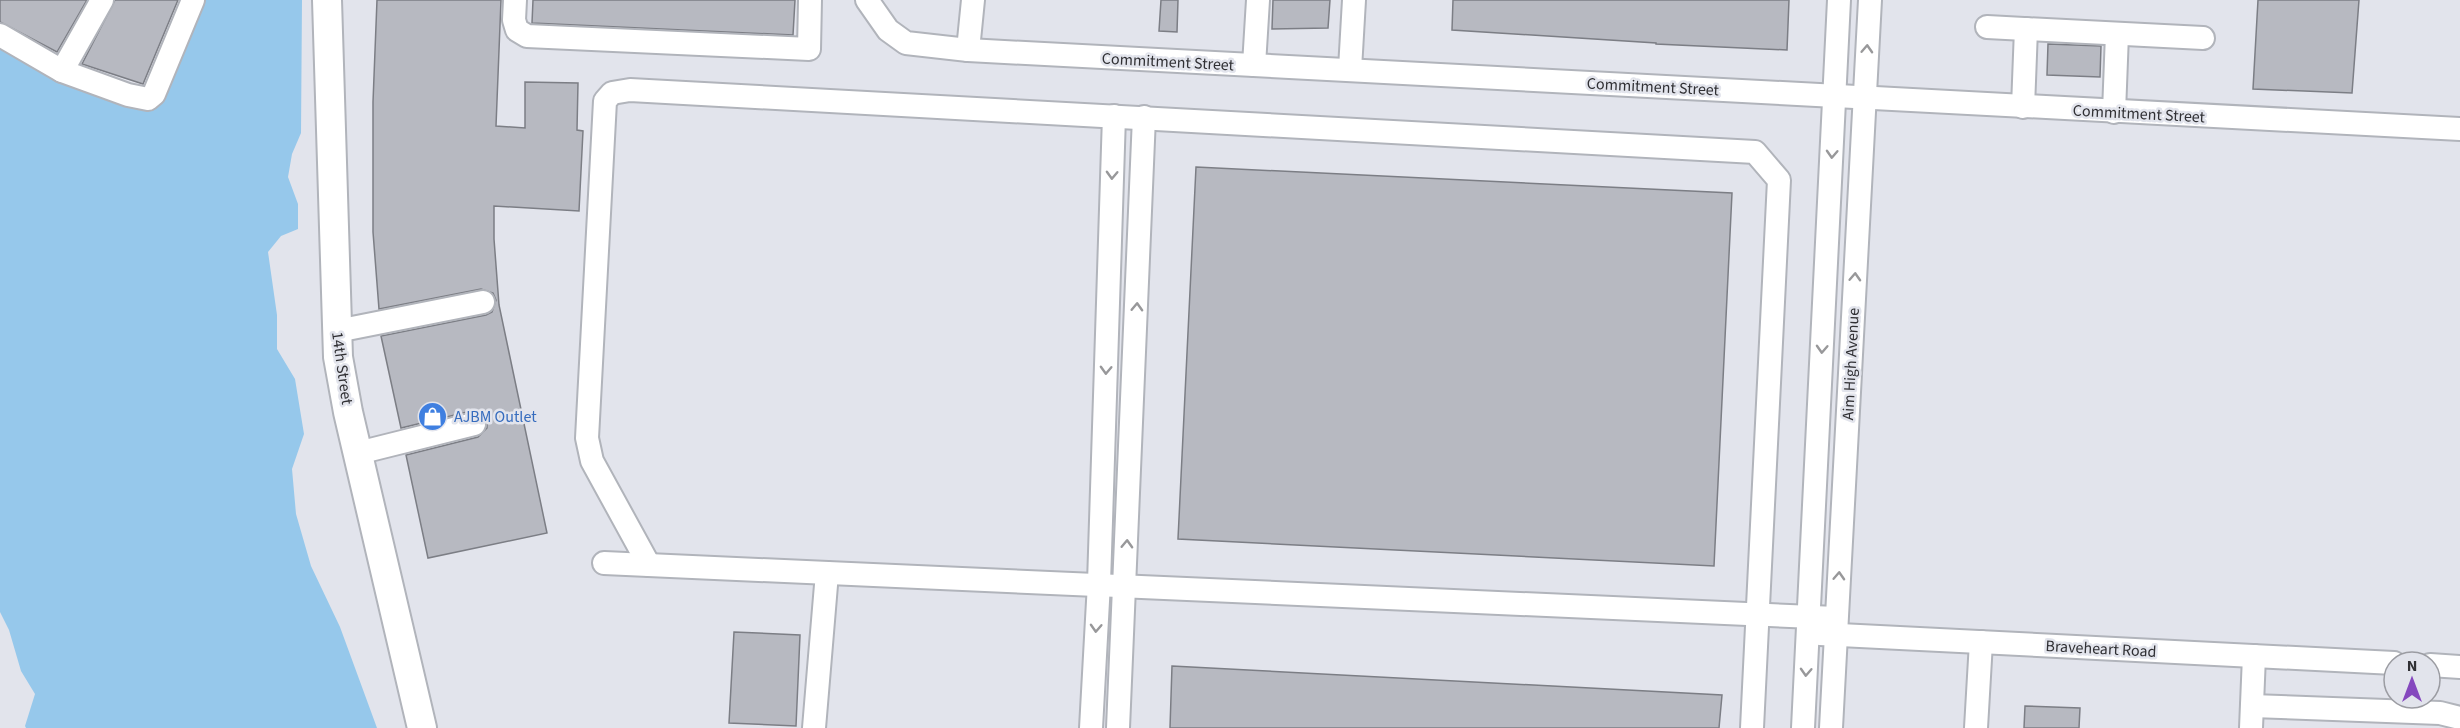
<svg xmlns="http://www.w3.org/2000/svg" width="2460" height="728" viewBox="0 0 2460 728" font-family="'Source Sans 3',sans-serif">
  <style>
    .water { fill: #96c8eb }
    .building { fill: #b7b9c1; stroke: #7c7e85; stroke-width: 1.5 }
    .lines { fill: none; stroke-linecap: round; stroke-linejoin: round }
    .minor-casing { stroke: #b1b4bb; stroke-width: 26 }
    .major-casing { stroke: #b1b4bb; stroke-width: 32 }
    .minor { stroke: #fff; stroke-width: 22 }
    .major { stroke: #fff; stroke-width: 28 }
    .oneway { stroke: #98989a }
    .labels { text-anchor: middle; stroke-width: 5; stroke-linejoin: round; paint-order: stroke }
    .street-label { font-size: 16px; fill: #303034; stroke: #e2e4ec }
    .shop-label { font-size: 16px; fill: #366cbe; stroke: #e2e4ec; text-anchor: start }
  </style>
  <rect width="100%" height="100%" fill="#e2e4ec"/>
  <path class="water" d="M193 0H302L301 133 292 154 288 177 298 204V229L281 236 268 252 277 315V349L295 379 304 434 292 469 296 514 311 566 340 627 377 728H26L25 726 35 694 21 671 9 630 0 612V44L150 105Z"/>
  <g class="building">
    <path d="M0 0H87L57 52 0 22Z"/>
    <path d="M115 0H178L143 84 82 64Z"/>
    <path d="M377 0H501L496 126 525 128V82L578 83 577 130 583 131 579 211 494 206V239L499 305 547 533 428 558 406 455 478 437 487 428V421L483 414 471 411 401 428 381 336 486 315 492 312 496 300 493 293 481 289 379 309 373 232V102Z"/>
    <path d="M533 0H795L793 35 532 23Z"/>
    <path d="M1161 0H1178L1177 32 1159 31Z"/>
    <path d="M1273 0H1330L1328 28 1272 29Z"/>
    <path d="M1453 0H1789L1787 50 1656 44V43L1452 30Z"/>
    <path d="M2258 0H2359L2352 93 2253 89Z"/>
    <path d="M2048 44 2101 46 2100 77 2047 75Z"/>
    <path d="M1196 167 1732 193 1714 566 1178 539Z"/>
    <path d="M734 632 800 635 796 726 729 723Z"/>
    <path d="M1172 666 1722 695 1719 728H1170Z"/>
    <path d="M2025 706 2080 708 2079 728H2024Z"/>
  </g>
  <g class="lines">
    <defs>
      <g id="minor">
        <path d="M515 0 514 20 517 30 527 36 809 49 810 0"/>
        <path d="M867 0 888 30 906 43 968 50 2460 129"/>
        <path d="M1987 27 2203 38"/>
        <path d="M0 35 62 71 128 95 148 99 154 94 193 0"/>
        <path d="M968 50 973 0"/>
        <path d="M1254 65 1258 0"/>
        <path d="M1350 69 1354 0"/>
        <path d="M62 71 102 0"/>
        <path d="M2023 107 2026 29"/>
        <path d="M2114 112 2117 34"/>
        <path d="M337 331 483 302"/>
        <path d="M358 453 474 424"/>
        <path d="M604 563 1836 618"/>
        <path d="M649 565 592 461 587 438 605 101 612 93 630 90 1755 152 1779 180 1752 728"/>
        <path d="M1820 634 2394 663"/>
        <path d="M2430 665 2460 667"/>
        <path d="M2252 706 2440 713 2460 718"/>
        <path d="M814 728 827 573"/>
        <path d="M1091 728 1099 583 1114 116"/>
        <path d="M1118 728 1144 117"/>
        <path d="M1803 728 1839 0"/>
        <path d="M1831 728 1870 0"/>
        <path d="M1976 728 1981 642"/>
        <path d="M2251 728 2254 656"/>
      </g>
      <path id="major" d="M327 0 338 357 348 412 422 728"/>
    </defs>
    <use href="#minor" class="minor-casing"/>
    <use href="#major" class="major-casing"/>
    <use href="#minor" class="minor"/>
    <use href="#major" class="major"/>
  </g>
  <defs><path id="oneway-chevron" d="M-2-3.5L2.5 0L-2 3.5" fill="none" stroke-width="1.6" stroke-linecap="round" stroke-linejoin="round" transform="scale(1.5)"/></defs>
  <g class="oneway">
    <use href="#oneway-chevron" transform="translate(1867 49) rotate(-87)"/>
    <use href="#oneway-chevron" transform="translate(1832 154) rotate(93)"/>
    <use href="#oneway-chevron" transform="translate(1112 175) rotate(92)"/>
    <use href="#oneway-chevron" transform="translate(1855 277) rotate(-87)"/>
    <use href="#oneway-chevron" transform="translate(1137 307) rotate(-88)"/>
    <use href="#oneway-chevron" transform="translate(1822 349) rotate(93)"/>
    <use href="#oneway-chevron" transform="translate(1106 370) rotate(92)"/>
    <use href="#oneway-chevron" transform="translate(1127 544) rotate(-88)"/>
    <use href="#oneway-chevron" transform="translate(1839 576) rotate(-87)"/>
    <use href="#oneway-chevron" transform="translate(1096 628) rotate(93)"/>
    <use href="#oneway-chevron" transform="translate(1806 672) rotate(93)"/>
  </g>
  <defs>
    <symbol id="shop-disc" viewBox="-11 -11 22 22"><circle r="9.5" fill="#3f7fe0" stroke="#e2e4ec"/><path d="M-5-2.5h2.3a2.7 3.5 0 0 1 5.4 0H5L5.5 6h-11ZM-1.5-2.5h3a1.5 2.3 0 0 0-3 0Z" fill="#fff"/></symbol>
  </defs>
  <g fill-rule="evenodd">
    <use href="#shop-disc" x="416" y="400" width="33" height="33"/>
  </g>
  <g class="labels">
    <g class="street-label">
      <text transform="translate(1168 61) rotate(3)" y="6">Commitment Street</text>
      <text transform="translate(1653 86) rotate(3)" y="6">Commitment Street</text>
      <text transform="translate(2139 113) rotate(3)" y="6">Commitment Street</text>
      <text transform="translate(1850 364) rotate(-87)" y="6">Aim High Avenue</text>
      <text transform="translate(343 368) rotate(82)" y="6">14th Street</text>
      <text transform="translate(2101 648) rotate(3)" y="6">Braveheart Road</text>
    </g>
    <g class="shop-label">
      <text x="454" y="422">AJBM Outlet</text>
    </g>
  </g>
  <g transform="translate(2412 680)"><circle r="28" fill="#e2e4ec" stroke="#9b9ca2" stroke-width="1.5"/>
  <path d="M0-4.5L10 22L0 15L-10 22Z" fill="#8548be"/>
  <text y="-9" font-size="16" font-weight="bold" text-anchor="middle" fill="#303034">N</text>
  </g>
</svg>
